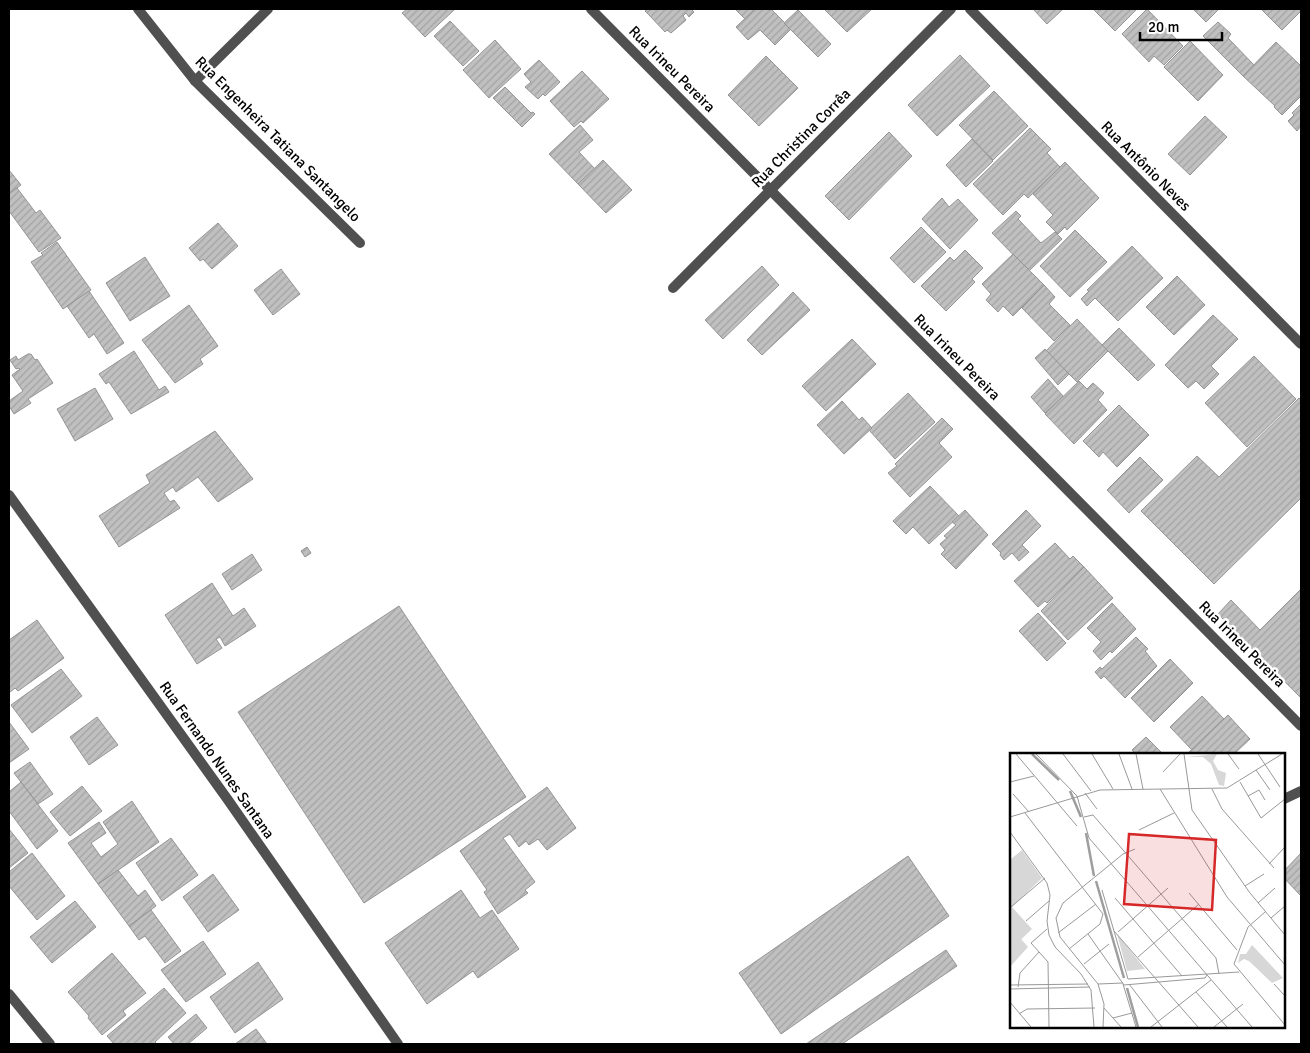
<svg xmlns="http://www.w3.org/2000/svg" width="1310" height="1053" viewBox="0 0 1310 1053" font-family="Signika,sans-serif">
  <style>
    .building { fill: url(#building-hatch); stroke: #949494 }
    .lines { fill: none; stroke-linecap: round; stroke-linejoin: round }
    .minor { stroke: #505050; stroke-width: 10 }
    .tertiary { stroke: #505050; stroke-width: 10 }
    .labels { text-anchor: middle; stroke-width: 5; stroke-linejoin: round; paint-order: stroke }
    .street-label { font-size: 15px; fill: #000; stroke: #fff }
    .inset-river { fill: none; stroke: #9e9e9e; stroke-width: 2.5 }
    .inset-road { fill: none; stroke: #999; stroke-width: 1 }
    .view { fill: #d62828; fill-opacity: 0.15; stroke: #d62828; stroke-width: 2.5 }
    .inset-edge { fill: none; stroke: #000; stroke-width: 2.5 }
  </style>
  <defs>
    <pattern id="building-hatch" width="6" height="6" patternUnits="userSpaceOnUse" patternTransform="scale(1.25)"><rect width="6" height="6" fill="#c0c0c0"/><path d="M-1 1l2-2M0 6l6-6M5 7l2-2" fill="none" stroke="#a3a3a3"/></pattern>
  </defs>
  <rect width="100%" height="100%" fill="#fff"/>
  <g class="building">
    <path d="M407 9H452L454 10 425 37 402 13Z"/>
    <path d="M648 9H691L694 12 689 17 686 13 683 16 686 20 671 33 667 30 665 32 649 15 645 11Z"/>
    <path d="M735 9H755L745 19Z"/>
    <path d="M755 9H771L791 29 775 45 760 30 748 40 736 27Z"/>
    <path d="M824 9H872L847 32Z"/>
    <path d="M1033 9H1063L1047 24Z"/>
    <path d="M1093 9H1137L1115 31Z"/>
    <path d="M1147 9 1183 46 1164 65 1154 56 1149 62 1122 34Z"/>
    <path d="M1193 9H1219L1206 22Z"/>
    <path d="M1261 9H1301V11L1282 30Z"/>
    <path d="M798 10 831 44 818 57 784 23Z"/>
    <path d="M450 21 479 51 463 66 434 36Z"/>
    <path d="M1218 22 1231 34 1228 38 1254 65 1243 76 1203 36Z"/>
    <path d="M495 40 521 69 489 98 463 70Z"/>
    <path d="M1190 41 1223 75 1198 101 1164 67Z"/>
    <path d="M1276 42 1301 66V96L1282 115 1274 107 1275 106 1243 76Z"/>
    <path d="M960 55 990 86 937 136 908 105Z"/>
    <path d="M766 56 798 88 759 126 728 95Z"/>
    <path d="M539 60 560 82 545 96 543 94 538 99 525 87 531 82 524 74Z"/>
    <path d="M582 71 609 99 583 123 581 121 574 127 550 101Z"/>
    <path d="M505 87 531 113 533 112 535 114 522 127 493 98Z"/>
    <path d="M994 91 1028 126 993 160 959 125Z"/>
    <path d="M1301 104V126L1297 131 1288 121 1294 115 1292 113Z"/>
    <path d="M1205 116 1227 137 1190 175 1168 154Z"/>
    <path d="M580 125 593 140 579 152 595 169 578 184 549 154Z"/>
    <path d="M1030 128 1051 149 1047 153 1060 167 1028 198 1024 194 1003 215 973 184Z"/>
    <path d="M889 132 912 156 849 220 825 196Z"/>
    <path d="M972 139 993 161 966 187 946 165Z"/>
    <path d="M603 160 632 190 606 213 578 184Z"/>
    <path d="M1065 162 1099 198 1067 230 1065 227 1058 234 1046 222 1053 215 1033 194Z"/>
    <path d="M9 170 21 185 9 194Z"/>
    <path d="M17 188 36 213 40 210 61 238 39 252 9 211V194Z"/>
    <path d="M942 198 949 207 958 199 978 220 950 249 922 219Z"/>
    <path d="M1016 211 1021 216 1018 219 1041 243 1055 232 1062 239 1029 271 992 233Z"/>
    <path d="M218 223 238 246 212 269 203 259 200 261 189 248Z"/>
    <path d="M921 227 946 252 914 283 890 258Z"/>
    <path d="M1075 230 1107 262 1070 297 1040 266Z"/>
    <path d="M57 242 91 290 63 309 31 262 43 255 41 253Z"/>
    <path d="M1132 246 1163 278 1118 321 1095 298 1087 306 1081 299 1089 291 1087 290Z"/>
    <path d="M965 250 983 268 972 279 975 282 946 311 921 286 950 257 954 261Z"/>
    <path d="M1013 254 1044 285 1013 316 1003 306 998 312 986 300 991 294 982 284Z"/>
    <path d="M145 257 170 296 130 321 106 283Z"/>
    <path d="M762 266 779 285 723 339 705 320Z"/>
    <path d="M281 269 300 294 273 315 254 290Z"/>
    <path d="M1177 276 1205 305 1174 335 1146 307Z"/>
    <path d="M1044 285 1055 297 1049 304 1070 325 1054 341 1022 308Z"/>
    <path d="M89 291 124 343 107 354 94 334 89 338 67 306Z"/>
    <path d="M793 292 810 310 762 355 747 340Z"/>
    <path d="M189 305 218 346 200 359 203 364 175 383 142 340Z"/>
    <path d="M1213 315 1238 339 1211 366 1219 374 1204 389 1196 381 1188 388 1165 365Z"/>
    <path d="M1077 319 1108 351 1077 382 1046 351Z"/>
    <path d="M1119 328 1155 365 1138 381 1102 345Z"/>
    <path d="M852 339 876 364 826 411 802 386Z"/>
    <path d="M1045 349 1069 374 1058 385 1035 358Z"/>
    <path d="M134 351 159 390 165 386 169 392 131 414 109 382 106 384 99 374Z"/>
    <path d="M28 354H31L35 360 37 359 53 383 28 399 31 403 14 414 9 406V401L23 391 12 375 20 369 19 368 16 369 10 360 16 356 18 360Z"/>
    <path d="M1254 356 1296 399 1247 447 1205 403Z"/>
    <path d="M1048 379 1063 396 1045 413 1031 397Z"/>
    <path d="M1079 381 1087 389 1093 383 1104 393 1098 400 1107 410 1074 444 1045 414Z"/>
    <path d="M95 388 113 419 75 441 57 409Z"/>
    <path d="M908 393 935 422 895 459 869 430Z"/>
    <path d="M1299 398 1301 400V498L1214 584 1141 511 1197 456 1219 477Z"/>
    <path d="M842 401 859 420 862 417 872 428 844 454 817 425Z"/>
    <path d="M1119 405 1149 435 1117 467 1103 452 1099 457 1083 441Z"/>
    <path d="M942 418 953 429 939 443 952 457 910 497 888 473 897 466 895 464Z"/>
    <path d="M215 431 253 479 218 502 198 477 176 492 173 487 164 493 170 502 174 500 180 508 119 547 99 516 150 483 146 475Z"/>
    <path d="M1140 457 1163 480 1129 513 1107 490Z"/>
    <path d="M930 486 959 516 929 544 913 527 906 534 893 521Z"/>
    <path d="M965 510 988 535 956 569 941 554 945 550 940 544 947 538 944 536 956 525 952 522Z"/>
    <path d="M1026 510 1041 526 1022 545 1029 552 1019 561 1012 553 1004 560 1000 555 1001 553 992 544Z"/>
    <path d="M1055 543 1070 559 1073 556 1084 567 1047 603 1045 601 1038 607 1014 581Z"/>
    <path d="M307 547 311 553 305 557 301 551Z"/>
    <path d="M252 554 262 570 232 590 222 574Z"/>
    <path d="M1084 567 1113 598 1068 640 1041 611Z"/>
    <path d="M212 583 233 616 244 608 256 626 225 646 220 637 216 639 222 648 197 664 165 615Z"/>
    <path d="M1301 589V698L1218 614 1231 600 1260 630Z"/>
    <path d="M1112 603 1136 629 1112 653 1110 651 1101 660 1093 651 1101 642 1087 628Z"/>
    <path d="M399 606 526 797 364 903 238 712Z"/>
    <path d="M1038 613 1066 643 1047 661 1019 631Z"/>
    <path d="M37 620 64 658 18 691 15 688 9 693V640Z"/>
    <path d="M1136 637 1148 649 1145 651 1157 666 1125 698 1104 676 1101 679 1095 672 1100 667 1102 669Z"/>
    <path d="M1170 659 1193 683 1154 722 1131 698Z"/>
    <path d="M61 669 82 696 32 733 11 705Z"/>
    <path d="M1202 696 1224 719 1192 750 1170 727Z"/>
    <path d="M1228 715 1250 739 1234 754H1187Z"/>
    <path d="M97 717 118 745 89 765 70 737Z"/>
    <path d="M9 722 29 749 9 763Z"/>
    <path d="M1146 737 1163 754H1136L1132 750Z"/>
    <path d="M30 762 53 794 38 804 14 773Z"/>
    <path d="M21 782 58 831 37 849 9 811V792Z"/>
    <path d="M82 786 102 811 70 836 50 812Z"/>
    <path d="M547 787 576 828 547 850 538 839 529 845 526 841 519 847 510 834 503 838 535 882 525 890 528 893 498 914 484 892 487 890 460 851Z"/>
    <path d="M132 801 159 842 98 884 68 843 99 822 106 833 91 843 101 857 118 844 103 822Z"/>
    <path d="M9 829 28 853 9 868Z"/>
    <path d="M171 838 198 875 162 901 136 863Z"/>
    <path d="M32 853 65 896 37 920 9 886V872Z"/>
    <path d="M1301 853V896L1284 878V871Z"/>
    <path d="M908 856 949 916 781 1034 739 973Z"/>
    <path d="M118 870 138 896 145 890 156 906 129 926 98 884Z"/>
    <path d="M213 874 239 910 208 932 183 897Z"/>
    <path d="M461 890 480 918 492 910 519 949 478 978 473 971 427 1004 385 943Z"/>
    <path d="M75 901 96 927 52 963 30 937Z"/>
    <path d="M151 910 181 951 165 963 145 936 139 940 129 926Z"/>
    <path d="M203 941 226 974 186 1002 161 970Z"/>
    <path d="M946 950 957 966 842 1044H806Z"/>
    <path d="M112 953 146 993 123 1011 126 1015 102 1035 88 1018 89 1016 68 992Z"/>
    <path d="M258 962 283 999 235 1033 210 997Z"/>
    <path d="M164 988 186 1013 155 1042 157 1044H114L107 1036Z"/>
    <path d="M196 1014 207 1028 188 1044H174L168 1037Z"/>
    <path d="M256 1029 267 1044H235Z"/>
  </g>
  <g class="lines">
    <g class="minor">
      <path d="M138 9 195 81 360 243"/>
      <path d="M591 9 1301 726"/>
      <path d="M970 9 1301 344"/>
      <path d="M195 81 268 9"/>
      <path d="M673 288 951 9"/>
      <path d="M9 495 228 800 398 1044"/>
      <path d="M1284 799 1301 791"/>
    </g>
    <path class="tertiary" d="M9 994 50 1044"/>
  </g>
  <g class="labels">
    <g class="street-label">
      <text transform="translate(672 69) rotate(45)" y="5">Rua Irineu Pereira</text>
      <text transform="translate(801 138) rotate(-45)" y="5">Rua Christina Corrêa</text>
      <text transform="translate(278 139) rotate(45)" y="5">Rua Engenheira Tatiana Santangelo</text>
      <text transform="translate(1146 166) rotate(45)" y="5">Rua Antônio Neves</text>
      <text transform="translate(957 357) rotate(45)" y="5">Rua Irineu Pereira</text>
      <text transform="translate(1242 644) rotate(45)" y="5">Rua Irineu Pereira</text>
      <text transform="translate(217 760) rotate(55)" y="5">Rua Fernando Nunes Santana</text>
    </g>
  </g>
  <g transform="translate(1010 753)">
    <rect width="275" height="275" fill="#fff"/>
    <path d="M107 181 135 216 117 218Z" fill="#d7d7d7"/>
    <path d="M207 1 203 8 208 17 216 20 214 33 209 32 201 11 193 4H177ZM11 186 18 194 0 214V195ZM242 192 273 225 262 230 239 208 234 206 228 210 230 201H236Z" fill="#d7d7d7"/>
    <path d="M12 97 32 125 2 154 22 176 0 197V107Z" fill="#d7d7d7"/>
    <path class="inset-river" d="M22 1 49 27M60 38 71 64M76 80 84 123M86 128 114 225M117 235 128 274"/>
    <path class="inset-road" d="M6 1 67 73M26 1 67 43 79 85 242 274M53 1 81 38M82 1 103 36M109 1 122 36M126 1 133 36M174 1 182 57 240 140 275 182M218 1 229 16M248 1 270 34M246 17 260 37M153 19 170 1M0 29 24 23M230 29 251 65 275 46M150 36 217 144 275 212M202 36 212 56 264 115M75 40 87 56M3 41 19 59M238 43 249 37 255 47M15 60 93 161M0 64 90 37 217 35 272 1M74 64 83 62 206 205 209 221M129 77 164 60M0 79 37 130 40 142 37 168 39 182 45 194 71 221 81 237 84 274M259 111 275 94M235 133 254 121M92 137 118 226 229 219M179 140 227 197M105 145 172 223M248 150 265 135M1 154 35 125M255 159 238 174 224 211 275 272M261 165 275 153M16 168 39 148M37 176 21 190 38 209 39 274M104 178 188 274M108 179 158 135M48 180 86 151M78 181 114 232 195 225 197 222M59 196 90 171 93 161M128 204 189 151M74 211 99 191M88 231 113 230M113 231 126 274M119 231 152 274M264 231 275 243M0 232 78 231M8 234 10 220 29 199M0 236 80 234M186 239 217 274M0 249 21 274M94 255 111 274M9 261 17 256 85 255M103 265 122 260M93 274 94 251 88 231 50 184 46 165 53 150 113 101 125 96M141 274 201 227M204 274 233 251"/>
    <path class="view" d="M119 81 206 87 202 157 114 151Z"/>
    <rect width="275" height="275" class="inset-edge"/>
  </g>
  <rect width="1310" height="1053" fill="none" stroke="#000000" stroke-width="20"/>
  <path d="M1140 32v8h82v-8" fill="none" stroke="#000000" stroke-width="2.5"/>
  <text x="1148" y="32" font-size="15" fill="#000000" stroke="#ffffff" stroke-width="4" paint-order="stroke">20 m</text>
</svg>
